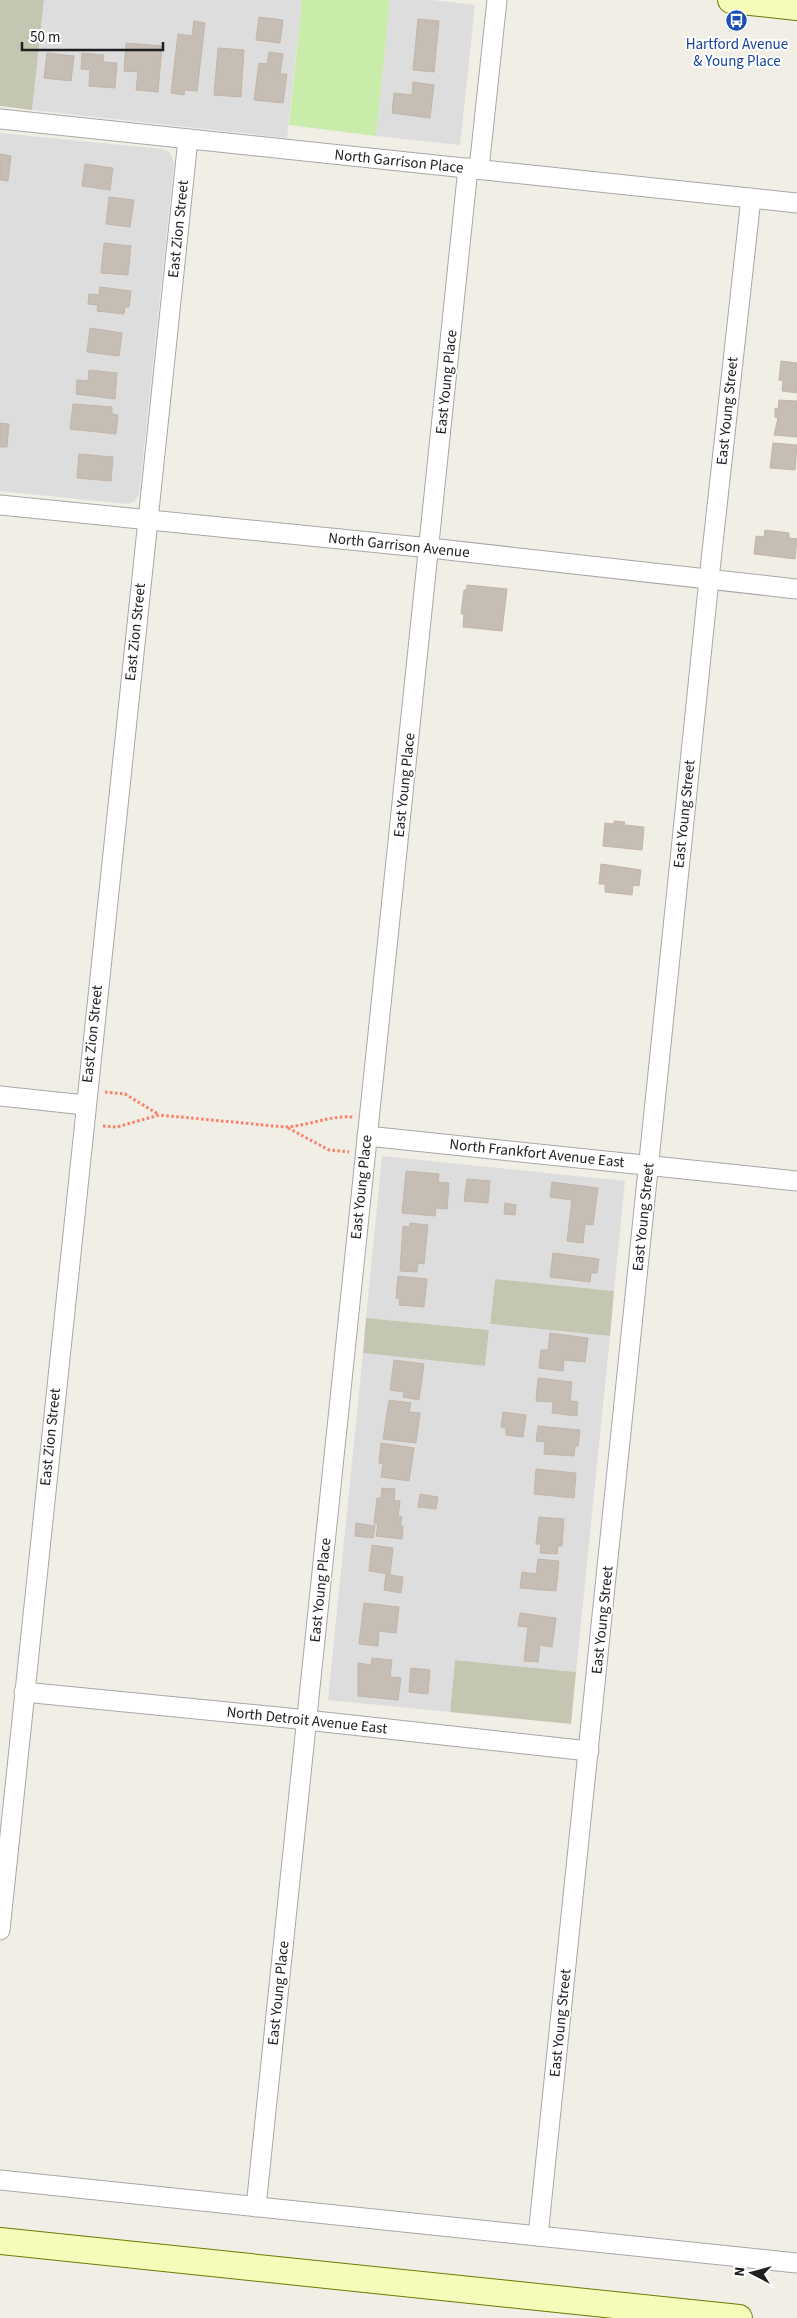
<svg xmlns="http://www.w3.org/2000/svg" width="797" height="2318" viewBox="0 0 797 2318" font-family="'Source Sans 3',sans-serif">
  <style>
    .residential { fill: #dedddd }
    .construction { fill: #c5c6b1 }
    .grass { fill: #c9ecab }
    .building { fill: #c6bdb5; stroke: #c3b5a8 }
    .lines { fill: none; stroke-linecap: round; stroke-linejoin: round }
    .street-casing { stroke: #a7a7a7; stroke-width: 21 }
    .secondary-casing { stroke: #6b7c02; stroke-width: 28 }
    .path { stroke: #fd7f6b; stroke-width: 3; stroke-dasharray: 2.5 2.5; stroke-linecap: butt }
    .street { stroke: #fff; stroke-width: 19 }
    .secondary { stroke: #f6fbba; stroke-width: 26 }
    .labels { text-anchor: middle; stroke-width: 4; stroke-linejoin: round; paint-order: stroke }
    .transit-label { font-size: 15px; fill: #164399; stroke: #fff }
    .street-label { font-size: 15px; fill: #202020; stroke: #fff }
  </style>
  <rect width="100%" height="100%" fill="#f1eee6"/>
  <g class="residential">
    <path d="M44 0H302L287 138 32 110Z"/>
    <path d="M390 0H432L475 5 460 145 376 136Z"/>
    <path d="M0 133 162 149 169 152 172 157 174 164 139 495 135 501 128 504 0 491Z"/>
    <path d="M382 1156 625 1181 614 1291 495 1279 490 1324 610 1336 576 1672 455 1660 450 1712 328 1700 363 1353 485 1366 489 1330 366 1318Z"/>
  </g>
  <g class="construction">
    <path d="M0 0H44L32 110 0 106Z"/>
    <path d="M495 1279 614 1291 610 1336 490 1324Z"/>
    <path d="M366 1318 489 1330 485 1366 363 1353Z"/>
    <path d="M455 1660 576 1672 571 1724 450 1712Z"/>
  </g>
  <path class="grass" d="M302 0H390L376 136 289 125Z"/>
  <g class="building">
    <path d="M259 17 283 20 280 43 256 40Z"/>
    <path d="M418 19 439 21 434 72 413 70Z"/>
    <path d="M194 21 205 23 197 91 185 90 184 95 171 93 178 34 192 36Z"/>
    <path d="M126 43 162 46 158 92 136 90 138 72 124 71Z"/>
    <path d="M218 48 244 50 241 97 214 95Z"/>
    <path d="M269 52 283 54 280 74H287L283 103 254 100 259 63 267 64Z"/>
    <path d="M47 53 74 56 71 81 44 78Z"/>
    <path d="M82 53 104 55 103 62 117 63 115 88 89 86 90 70 81 69Z"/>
    <path d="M413 82 434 85 430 118 392 113 394 93 412 95Z"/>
    <path d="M0 154 11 156 8 181 0 180Z"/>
    <path d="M85 164 113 168 110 190 82 186Z"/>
    <path d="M109 197 134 200 130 227 106 224Z"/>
    <path d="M104 243 131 246 128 275 101 273Z"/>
    <path d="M100 287 131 291 129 307H125L124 314 97 311 98 305 88 304 89 294 99 295Z"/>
    <path d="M90 328 122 333 119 356 87 352Z"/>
    <path d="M781 361 797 363V393L782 391 783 381 779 380Z"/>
    <path d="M89 370 117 373 115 399 76 394 77 380 88 381Z"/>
    <path d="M779 400 797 401V437L774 435 778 418 775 417V408L778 409Z"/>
    <path d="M73 404 112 407V414L118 415 116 434 70 429Z"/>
    <path d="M0 423 9 424 7 447H0Z"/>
    <path d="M773 443 797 445 795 470 770 468Z"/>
    <path d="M79 454 113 457 111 481 77 478Z"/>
    <path d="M765 530 789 533V538L797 539 795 559 754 554 756 536 764 537Z"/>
    <path d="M467 585 507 589 502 631 463 627 464 614H461L464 590H466Z"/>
    <path d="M614 821 625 822 624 825 644 827 642 850 603 846 605 823 614 824Z"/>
    <path d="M601 864 641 870 639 886 633 885 632 895 605 892V884H599Z"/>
    <path d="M406 1171 439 1174 438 1182 449 1183 447 1209 436 1208 435 1216 402 1213Z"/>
    <path d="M467 1179 490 1181 488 1203 464 1201Z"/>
    <path d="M552 1182 598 1188 593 1225 585 1224 583 1243 567 1241 572 1200 550 1197Z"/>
    <path d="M505 1203 516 1205 515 1215 504 1214Z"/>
    <path d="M410 1223 428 1225 424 1264 418 1263 417 1272 400 1271 403 1226 409 1227Z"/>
    <path d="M553 1253 599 1259 597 1273H591L590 1282 550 1277Z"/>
    <path d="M398 1276 427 1279 424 1307 399 1305 400 1299 396 1298Z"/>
    <path d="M550 1333 588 1338 585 1362 564 1360 563 1371 539 1368 541 1350H548Z"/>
    <path d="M394 1360 424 1364 419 1400 403 1397 404 1392 390 1390Z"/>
    <path d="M538 1378 572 1382 570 1401 578 1402 577 1416 552 1413 553 1402 536 1401Z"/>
    <path d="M389 1400 411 1403 409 1412 420 1413 416 1443 383 1439Z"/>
    <path d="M503 1412 526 1415 523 1437 506 1435V1428L501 1427Z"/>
    <path d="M538 1426 580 1430 578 1446H575L574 1456 544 1454 545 1442 536 1441Z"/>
    <path d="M381 1443 414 1448 409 1481 381 1477 383 1464 379 1463Z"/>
    <path d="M536 1469 576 1473 574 1498 534 1494Z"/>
    <path d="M382 1488 395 1489 394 1500 400 1501 398 1517H402L400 1526H403L402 1539 376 1536 378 1524H374L377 1498H381Z"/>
    <path d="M420 1494 438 1497 436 1509 418 1507Z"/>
    <path d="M539 1517 564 1519 562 1546H558L557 1554 540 1553 541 1544H536Z"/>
    <path d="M356 1523 375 1526 373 1538 355 1536Z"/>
    <path d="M372 1545 393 1548 390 1574 369 1571Z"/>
    <path d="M538 1559 559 1561 556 1591 520 1588 522 1572 536 1574Z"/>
    <path d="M386 1574 403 1577 401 1593 384 1590Z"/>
    <path d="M364 1603 399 1607 396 1633 379 1631 378 1646 359 1644Z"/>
    <path d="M520 1613 556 1618 552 1647 540 1645 538 1662 524 1661 528 1627 518 1626Z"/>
    <path d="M372 1658 392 1660 390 1677 401 1678 398 1700 358 1696V1663L371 1665Z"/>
    <path d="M411 1668 430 1670 428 1694 409 1692Z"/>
  </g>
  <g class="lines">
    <defs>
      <g id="street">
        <path d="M0 119 797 203"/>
        <path d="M479 169 497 0"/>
        <path d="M0 505 430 548 797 589"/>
        <path d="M0 1096 85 1105"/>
        <path d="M367 1136 797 1181"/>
        <path d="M24 1692 288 1718 589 1751"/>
        <path d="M0 1930 188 139"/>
        <path d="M0 2180 797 2263"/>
        <path d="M256 2207 468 168"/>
        <path d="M538 2236 709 579 751 198"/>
      </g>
      <g id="secondary">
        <path d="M731 0 797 7"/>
        <path d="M0 2241 739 2318"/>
      </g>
    </defs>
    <use href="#street" class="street-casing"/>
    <use href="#secondary" class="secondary-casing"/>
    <g class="path">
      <path d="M105 1092 125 1094 158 1114"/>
      <path d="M103 1126 117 1127 159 1115 285 1127C308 1126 330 1115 353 1117"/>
      <path d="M288 1128 329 1150 349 1152"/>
    </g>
    <use href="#street" class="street"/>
    <use href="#secondary" class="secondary"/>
  </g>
  <defs>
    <symbol id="bus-disc" viewBox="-11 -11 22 22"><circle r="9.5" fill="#1a4fb4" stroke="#fff"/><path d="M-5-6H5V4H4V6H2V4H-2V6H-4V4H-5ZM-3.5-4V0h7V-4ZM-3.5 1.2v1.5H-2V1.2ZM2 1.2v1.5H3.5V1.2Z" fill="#fff"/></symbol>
  </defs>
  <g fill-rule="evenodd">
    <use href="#bus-disc" x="724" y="8" width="25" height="25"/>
  </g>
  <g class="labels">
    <g class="transit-label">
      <text x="737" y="49">Hartford Avenue<tspan x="737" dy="17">&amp; Young Place</tspan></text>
    </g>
    <g class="street-label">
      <text transform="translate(399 161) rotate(6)" y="5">North Garrison Place</text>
      <text transform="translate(178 229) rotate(-84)" y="5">East Zion Street</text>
      <text transform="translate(446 382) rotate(-84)" y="5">East Young Place</text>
      <text transform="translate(727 411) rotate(-84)" y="5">East Young Street</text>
      <text transform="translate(399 545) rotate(6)" y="5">North Garrison Avenue</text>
      <text transform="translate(135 632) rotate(-84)" y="5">East Zion Street</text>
      <text transform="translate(404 785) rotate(-84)" y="5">East Young Place</text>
      <text transform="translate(684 814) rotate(-84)" y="5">East Young Street</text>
      <text transform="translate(92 1034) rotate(-84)" y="5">East Zion Street</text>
      <text transform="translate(537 1153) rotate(6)" y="5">North Frankfort Avenue East</text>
      <text transform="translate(361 1187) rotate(-84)" y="5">East Young Place</text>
      <text transform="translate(643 1217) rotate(-84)" y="5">East Young Street</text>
      <text transform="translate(50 1437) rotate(-84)" y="5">East Zion Street</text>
      <text transform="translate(320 1590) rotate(-84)" y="5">East Young Place</text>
      <text transform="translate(602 1620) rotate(-84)" y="5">East Young Street</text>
      <text transform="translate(307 1720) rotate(6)" y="5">North Detroit Avenue East</text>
      <text transform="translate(278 1993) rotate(-84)" y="5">East Young Place</text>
      <text transform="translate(560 2023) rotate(-84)" y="5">East Young Street</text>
    </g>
  </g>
  <g transform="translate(752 2273) rotate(276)" stroke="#ffffff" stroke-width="4" paint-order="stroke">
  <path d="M0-4L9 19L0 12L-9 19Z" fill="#202020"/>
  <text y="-8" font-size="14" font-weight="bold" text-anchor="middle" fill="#202020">N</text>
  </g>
  <path d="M22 42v8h141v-8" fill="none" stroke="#202020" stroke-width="2.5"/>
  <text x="30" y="42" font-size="15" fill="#202020" stroke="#ffffff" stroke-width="4" paint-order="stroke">50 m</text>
</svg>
